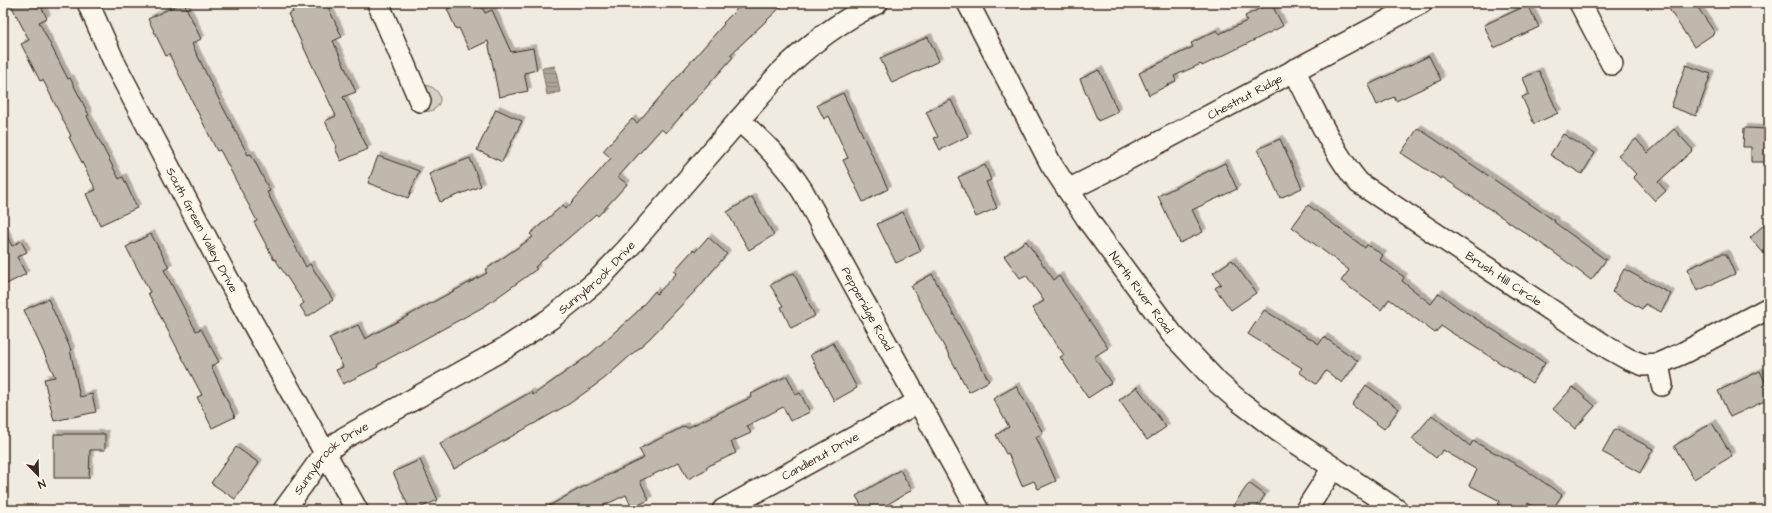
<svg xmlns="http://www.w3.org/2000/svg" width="1772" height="513" viewBox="0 0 1772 513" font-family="'Architects Daughter',sans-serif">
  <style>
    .green { fill: #d5cec3; stroke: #887c70 }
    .water { fill: url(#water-rules); stroke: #7f7367 }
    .building { fill: #c0b8ad; stroke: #3b2a1e; filter: url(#shadow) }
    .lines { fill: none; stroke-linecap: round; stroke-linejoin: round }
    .minor-casing { stroke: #3b2a1e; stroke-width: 24 }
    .minor { stroke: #fbf7ec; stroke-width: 21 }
    .labels { text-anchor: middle; stroke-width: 4; stroke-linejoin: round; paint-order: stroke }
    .street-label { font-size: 12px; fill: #3b2a1e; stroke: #fbf7ec }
  </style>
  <defs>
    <pattern id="water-rules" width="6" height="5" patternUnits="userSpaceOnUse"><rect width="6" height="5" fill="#aca397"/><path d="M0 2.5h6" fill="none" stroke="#8d857b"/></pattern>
    <filter id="shadow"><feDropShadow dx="3.5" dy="-3.5" stdDeviation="0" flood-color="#0004"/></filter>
  </defs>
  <rect width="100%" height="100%" fill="#f0ebe0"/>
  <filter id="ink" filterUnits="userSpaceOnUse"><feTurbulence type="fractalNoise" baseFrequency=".025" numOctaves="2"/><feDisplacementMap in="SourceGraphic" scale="8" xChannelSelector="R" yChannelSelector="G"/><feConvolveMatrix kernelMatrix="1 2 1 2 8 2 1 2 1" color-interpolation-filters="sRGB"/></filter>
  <g filter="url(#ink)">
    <path class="green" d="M425 85C448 89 443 116 420 111L418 87Z"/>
    <path class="water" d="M555 66 560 92 547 95 542 68Z"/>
    <g class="building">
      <path d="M10 3H39L47 18 39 22 68 79 70 78 89 115 87 116 119 179 123 177 137 208 100 225 86 194 96 190 69 137 71 136 43 80 40 81 21 44 29 40Z"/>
      <path d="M181 3H184L201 39 192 44 215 92 248 155 251 154 270 191 267 192 306 267 310 264 333 300 307 317 300 306 304 303 275 259 274 260 254 222 257 221 220 150 217 151 169 54 166 56 148 19Z"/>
      <path d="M289 3H326L342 37 333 41 356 92 343 97 368 149 341 161 335 148 337 147 325 121 336 116 288 14 293 12Z"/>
      <path d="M461 3H480L485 13 492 10 511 52 533 48 537 70 524 73 528 91 499 97 488 41 469 50 459 28 456 29 447 9Z"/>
      <path d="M743 3H785L730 55 733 57 666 133 661 129 618 177 627 184 598 216 596 214 535 267 537 269 485 306 377 365 378 367 343 384 336 370 343 367 329 338 358 325 365 339 487 273 485 270 533 237 530 234 563 205 566 209 611 158 603 151 632 119 637 123 724 24 723 23Z"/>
      <path d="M1271 3 1283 26 1202 66 1201 64 1174 76 1176 81 1149 95 1139 73 1193 47 1191 43 1217 30 1219 34 1247 21 1245 16Z"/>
      <path d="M1665 3H1695L1715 33 1694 47Z"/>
      <path d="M1528 5 1539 27 1494 48 1484 25Z"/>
      <path d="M928 37 939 61 892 83 880 58Z"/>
      <path d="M1429 56 1441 80 1396 101 1394 97 1377 105 1368 85Z"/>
      <path d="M1686 65 1711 74 1696 116 1671 107Z"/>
      <path d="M1099 70 1118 112 1098 121 1080 79Z"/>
      <path d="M1539 71 1558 113 1534 124 1522 97 1529 94 1523 78Z"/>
      <path d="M843 93 888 189 863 202 843 160 848 158 829 116 824 119 817 105Z"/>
      <path d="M951 100 968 136 940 150 934 138 938 137 926 112Z"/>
      <path d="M496 109 522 121 502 162 477 150Z"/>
      <path d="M1418 128 1555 221 1554 222 1606 260 1591 280 1552 251 1442 177 1441 179 1401 153Z"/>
      <path d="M1744 128 1769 129V162H1751V147H1743Z"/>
      <path d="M1674 129 1693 150 1658 182 1666 191 1655 201 1633 177 1636 174 1618 155 1636 139 1648 153Z"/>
      <path d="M1563 134 1595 153 1582 174 1550 155Z"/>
      <path d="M1280 139 1302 188 1280 198 1258 149Z"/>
      <path d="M378 156 419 171 408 198 368 183Z"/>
      <path d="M470 158 481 186 440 202 429 174Z"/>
      <path d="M1225 163 1237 189 1192 210 1203 232 1180 243 1158 196Z"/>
      <path d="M985 165 991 180 986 182 997 208 976 217 958 177Z"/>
      <path d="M752 197 774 235 749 250 727 212Z"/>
      <path d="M1308 205 1365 248 1367 245 1383 255 1380 260 1404 277 1402 281 1431 304 1439 293 1459 308 1545 363 1532 383 1441 326 1435 333 1389 299 1381 310 1341 281 1349 270 1292 227Z"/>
      <path d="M903 212 921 251 896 263 877 224Z"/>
      <path d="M1769 220V259L1750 238Z"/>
      <path d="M3 229 12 246 21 241 27 252 17 257 26 274 3 286Z"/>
      <path d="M151 234 169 267 164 270 196 331 201 329 219 362 211 366 235 417 212 428 197 397 202 395 148 293 150 292 126 247Z"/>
      <path d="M708 237 727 254 696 290 649 339 604 379 569 404 454 469 440 444 531 392 533 395 588 356 636 313 655 291 657 294 677 273 674 271 693 250 695 252Z"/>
      <path d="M1026 241 1054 280 1059 276 1108 348 1094 357 1111 383 1088 398 1060 357 1064 355 1032 308 1044 301 1026 275 1020 278 1004 256Z"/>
      <path d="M1721 254H1726L1735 274 1697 291 1687 269Z"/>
      <path d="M1232 260 1256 293 1231 310 1215 288 1221 284 1213 273Z"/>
      <path d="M1624 269 1671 294 1661 312 1645 304 1642 309 1612 292Z"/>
      <path d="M794 273 815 316 791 328 781 307 783 306 770 285Z"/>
      <path d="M932 274 989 381 969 392 911 286Z"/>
      <path d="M48 299 71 350H70L80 397 92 394 96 412 54 421 44 379 55 377 24 310Z"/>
      <path d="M1264 310 1319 344 1324 337 1358 361 1342 383 1326 371 1316 384 1299 372 1302 368 1248 334Z"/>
      <path d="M833 343 857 388 834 401 810 355Z"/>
      <path d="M1760 371 1769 390V399L1730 417 1718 391Z"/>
      <path d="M787 376 796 395 800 393 810 412 790 421 783 407 747 426 751 433 731 442 736 453 706 467 707 469 688 479 679 462 640 481 649 500 632 508 626 495 594 510H542L577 490 644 458 639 449 685 426 687 428 752 397 751 394Z"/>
      <path d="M1366 385 1399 409 1384 429 1352 405Z"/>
      <path d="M1016 386 1043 433 1036 437 1056 481 1038 489 1034 481 1022 486 1008 453 1006 454 996 435 1009 427 993 399Z"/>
      <path d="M1137 387 1166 427 1147 440 1119 400Z"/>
      <path d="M1573 387 1595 406 1575 429 1553 409Z"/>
      <path d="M1432 415 1470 446 1473 441 1523 468 1562 495 1552 510H1539L1528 503 1523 510H1506L1498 504 1500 501 1469 485 1477 470 1443 450 1436 458 1412 439Z"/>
      <path d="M1712 423 1732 456 1694 479 1674 446Z"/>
      <path d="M1615 429 1653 449 1640 473 1602 452Z"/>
      <path d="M54 434H105V450H90L89 478H54Z"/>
      <path d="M236 447 259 463 235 499 211 483Z"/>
      <path d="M420 460 438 500 415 510H410L393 472Z"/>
      <path d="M900 470 912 490 878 510H864L856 496Z"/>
      <path d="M1249 483 1265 495 1255 510H1230Z"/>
    </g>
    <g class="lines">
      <defs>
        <g id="minor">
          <path id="s1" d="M88 3 115 64 223 270 357 510"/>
          <path d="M378 3 420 101"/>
          <path id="s2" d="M968 3 1051 164 1090 223 1172 334 1218 383 1239 401 1277 430 1397 510"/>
          <path d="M1580 3 1612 64"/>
          <path id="s3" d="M1294 70C1314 108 1331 150 1359 183L1610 349 1628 359 1644 365 1658 364 1683 353 1769 308"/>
          <path id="s4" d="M739 120C764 143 783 161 802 190L978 510"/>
          <path id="s5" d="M1068 190 1098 175 1421 3"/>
          <path d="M1658 364 1662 385"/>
          <path id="s6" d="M284 510 326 452 344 438 507 347 550 319 580 295 598 280 629 247 779 74C808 45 840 21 877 3"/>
          <path id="s7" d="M723 510 918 402"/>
          <path d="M1306 510 1333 468"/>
        </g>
      </defs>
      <use href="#minor" class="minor-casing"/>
      <use href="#minor" class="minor"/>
    </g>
  </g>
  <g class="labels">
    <g class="street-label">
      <text dy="4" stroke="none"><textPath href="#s5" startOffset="200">Chestnut Ridge</textPath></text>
      <text dy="4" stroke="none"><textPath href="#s1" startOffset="254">South Green Valley Drive</textPath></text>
      <text dy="4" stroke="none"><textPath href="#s6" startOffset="395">Sunnybrook Drive</textPath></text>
      <text dy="4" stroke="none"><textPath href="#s3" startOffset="304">Brush Hill Circle</textPath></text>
      <text dy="4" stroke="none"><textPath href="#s2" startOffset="338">North River Road</textPath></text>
      <text dy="4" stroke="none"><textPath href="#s4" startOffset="230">Pepperidge Road</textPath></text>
      <text dy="4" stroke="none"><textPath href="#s7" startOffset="111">Candlenut Drive</textPath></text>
      <text dy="4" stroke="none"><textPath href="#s6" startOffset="71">Sunnybrook Drive</textPath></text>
    </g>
  </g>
  <rect width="1772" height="513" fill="none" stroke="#fbf7ec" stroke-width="16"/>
  <rect x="8" y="8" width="1756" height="497" fill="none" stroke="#3b2a1e" stroke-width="1.5" filter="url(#ink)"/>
  <g transform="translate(38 475) rotate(157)" stroke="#fbf7ec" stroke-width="3" paint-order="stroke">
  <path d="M0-3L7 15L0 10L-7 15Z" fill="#3b2a1e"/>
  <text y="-6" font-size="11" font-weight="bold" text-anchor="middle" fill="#3b2a1e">N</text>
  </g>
</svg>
